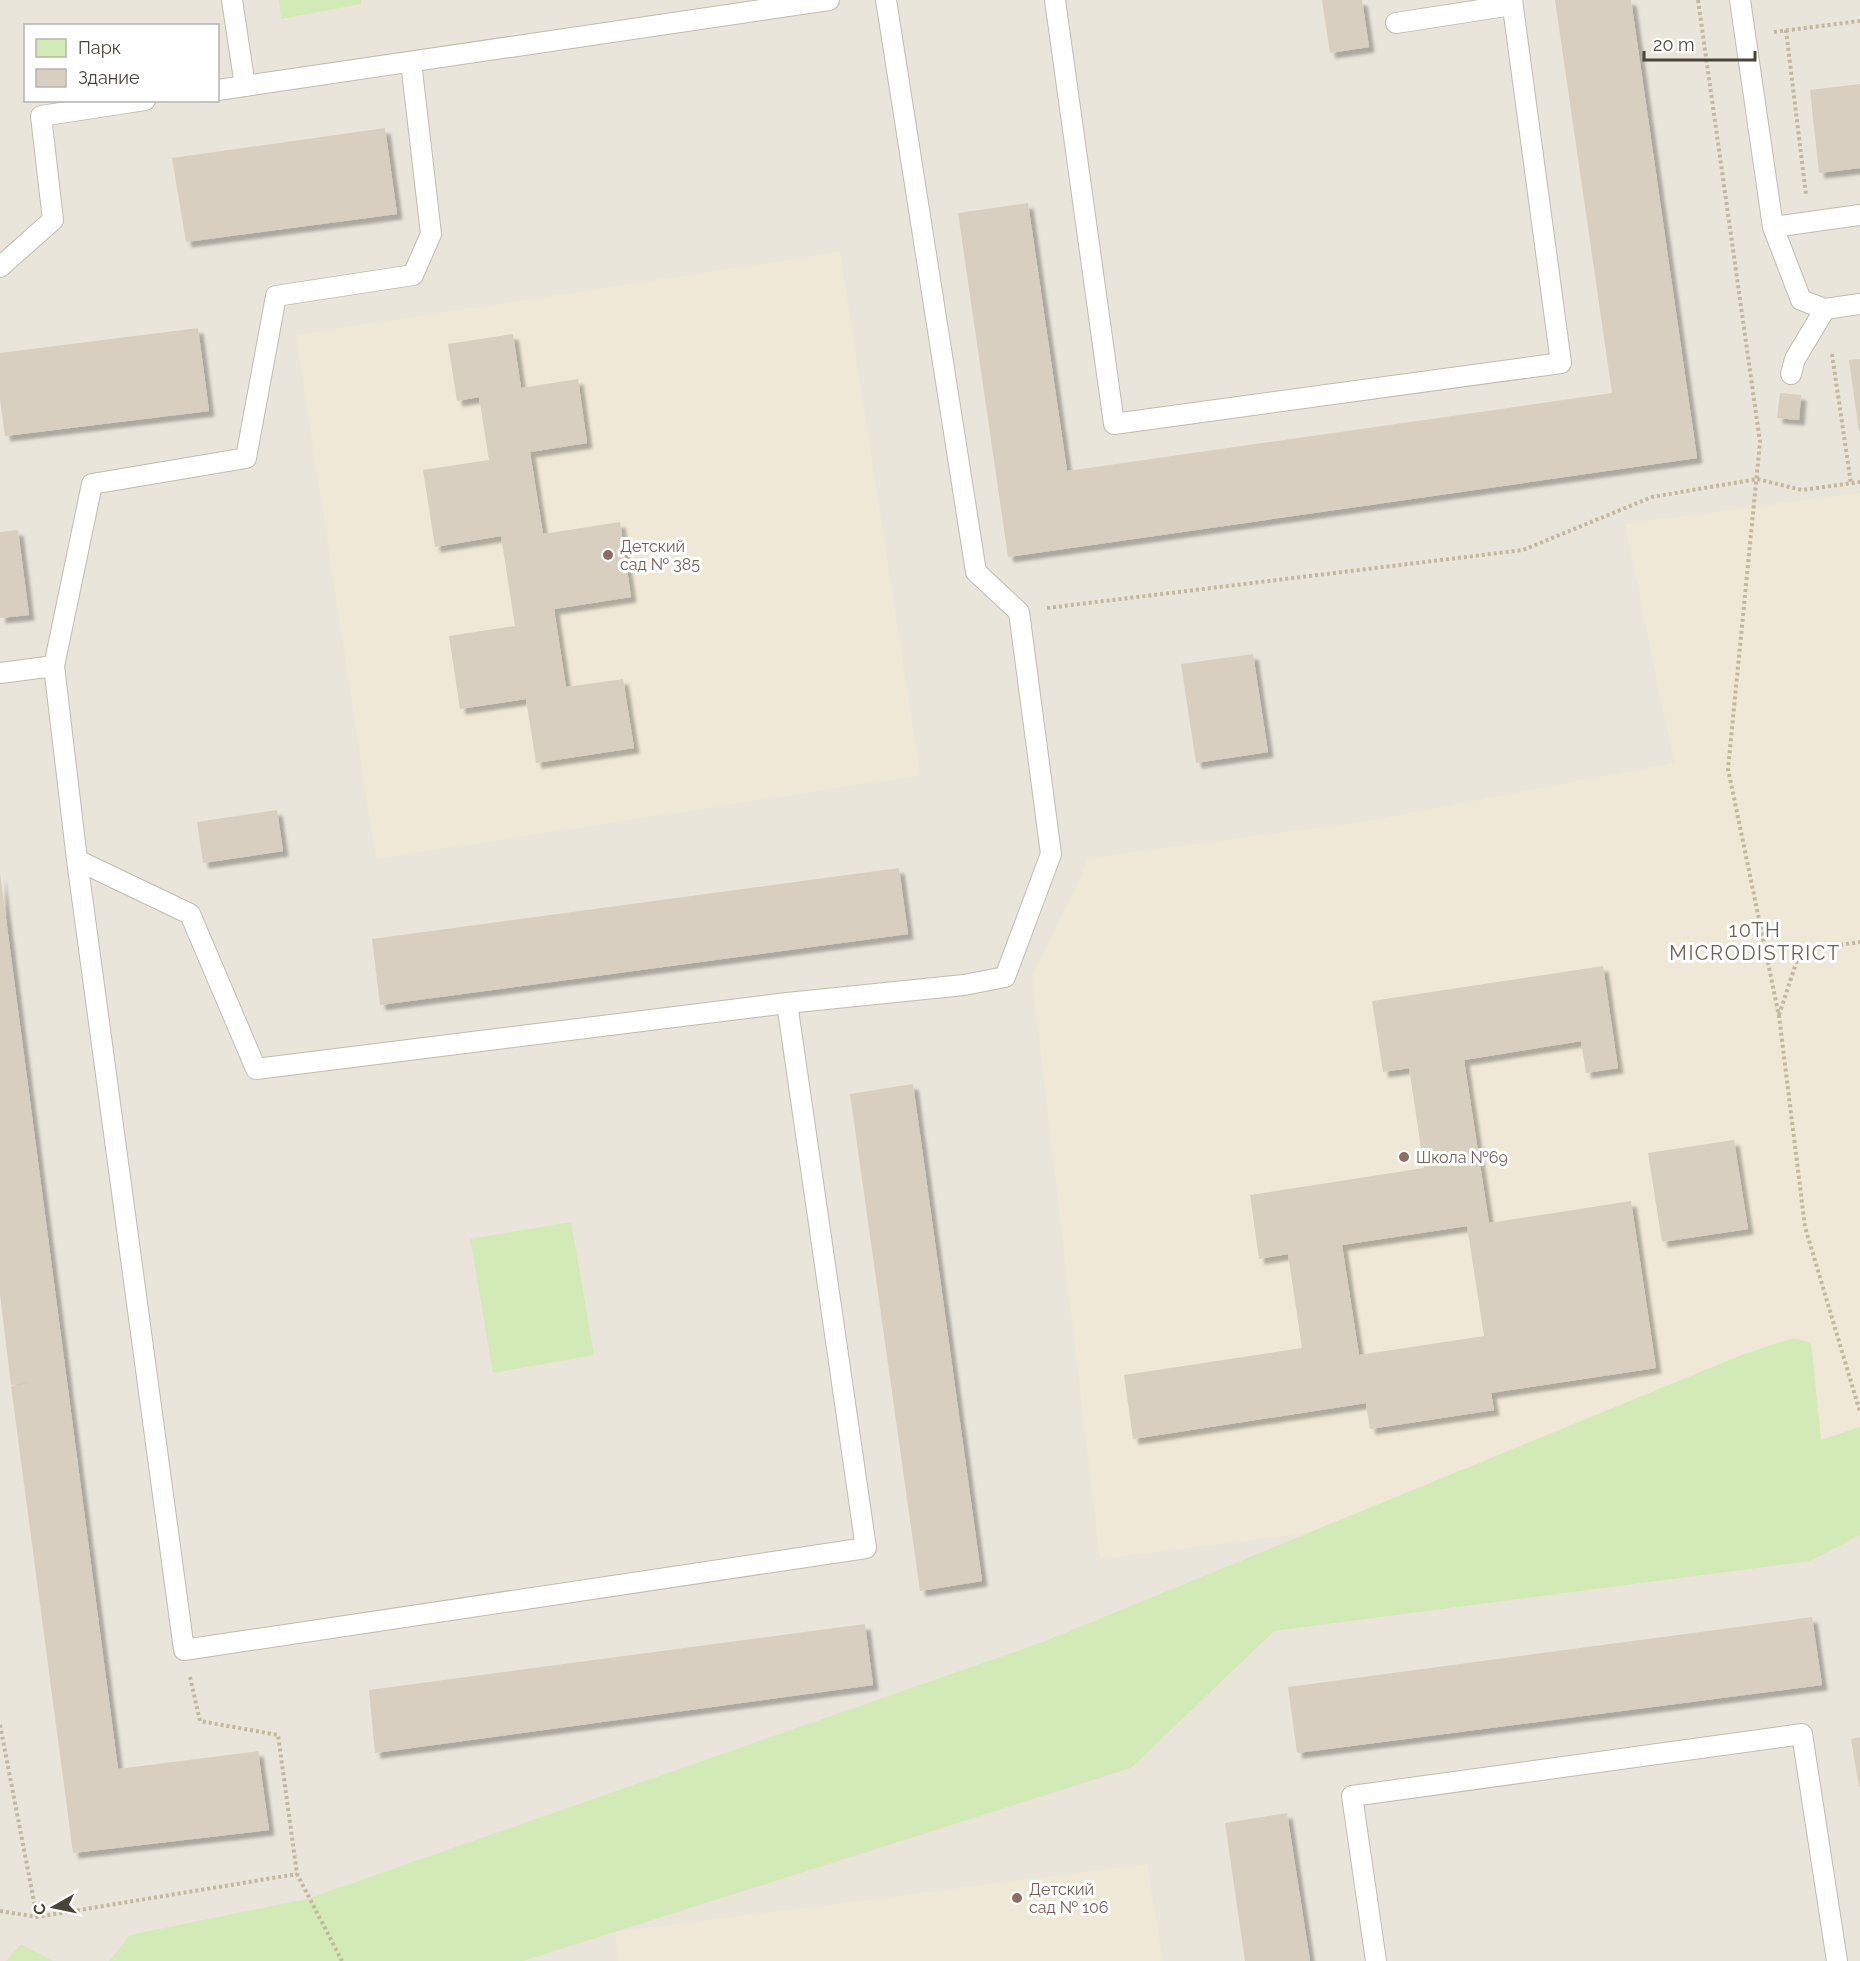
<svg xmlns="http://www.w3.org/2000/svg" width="1860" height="1961" viewBox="0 0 1860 1961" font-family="Raleway,sans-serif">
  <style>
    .residential { fill: #eae5da; fill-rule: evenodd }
    .education { fill: #efe8d6 }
    .green { fill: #d2eab5 }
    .building { fill: #d8cfc1; fill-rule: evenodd; filter: url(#shadow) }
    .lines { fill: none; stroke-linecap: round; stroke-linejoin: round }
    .service-casing { stroke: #c2bbae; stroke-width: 22 }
    .path { stroke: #c4b79f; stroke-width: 4; stroke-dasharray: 3 3; stroke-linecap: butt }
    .service { stroke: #fff; stroke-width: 20 }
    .education-dot { fill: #8d6e63; stroke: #fff; stroke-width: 2 }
    .labels { text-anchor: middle; stroke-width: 6; stroke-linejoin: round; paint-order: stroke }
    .education-label { font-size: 16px; fill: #785e54; stroke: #fff; text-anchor: start }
    .quarter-label { font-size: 20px; letter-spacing: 1.5px; fill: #6e6250; stroke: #fff }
  </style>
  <defs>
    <filter id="shadow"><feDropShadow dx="5.5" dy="5.5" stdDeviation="1.5" flood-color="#0004"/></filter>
  </defs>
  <rect width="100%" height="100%" fill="#f6f3ec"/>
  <path class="residential" d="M0 0H1860V1961H0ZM26 26H218V100H26Z"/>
  <g class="education">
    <path d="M840 252 920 775 376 859 296 335Z"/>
    <path d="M1860 493V1427L1821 1440 1811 1343 1742 1355 1307 1533 1100 1559 1032 977 1089 858 1362 822 1674 763 1625 524Z"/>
    <path d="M1147 1864 1163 1961H619L615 1932Z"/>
  </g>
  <g class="green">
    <path d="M279 0H361V4L281 19Z"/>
    <path d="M571 1222 594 1355 493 1373 470 1239Z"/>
    <path d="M1793 1338 1811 1343 1821 1440 1860 1427V1535L1810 1561 1274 1631 1131 1768 523 1961H109L130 1935 307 1899 1043 1642 1742 1355Z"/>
    <path d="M21 1944 53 1961H6Z"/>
  </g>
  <g class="building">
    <path d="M1322 0H1362L1369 47 1330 53Z"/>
    <path d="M1555 0H1631L1697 458 1008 557 958 213 1028 203 1067 471 1612 393Z"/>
    <path d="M1860 84V168L1819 173 1810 90Z"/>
    <path d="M385 128 397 214 186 242 172 158Z"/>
    <path d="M198 328 209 411 5 436 0 400V353Z"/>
    <path d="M513 334 521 388 578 379 587 443 530 452 543 534 620 522 631 597 554 609 566 687 623 679 634 748 536 763 526 699 460 709 449 636 515 626 501 536 435 547 423 470 489 460 479 397 457 401 448 344Z"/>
    <path d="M1860 359V431L1859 432 1849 360Z"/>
    <path d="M1780 393 1801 395 1799 420 1777 418Z"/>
    <path d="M18 530 29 615 0 618V532Z"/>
    <path d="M1253 654 1268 752 1196 763 1181 664Z"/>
    <path d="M277 810 283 851 203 863 197 822Z"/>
    <path d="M899 868 908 934 380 1005 372 939Z"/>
    <path d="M0 873 118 1769 258 1751 269 1830 73 1853 11 1386 28 1383 11 1385 0 1294Z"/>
    <path d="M1603 966 1618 1068 1586 1073 1581 1041 1464 1060 1489 1223 1631 1201 1656 1368 1491 1393 1494 1410 1370 1429 1366 1403 1133 1439 1124 1375 1302 1348 1288 1254 1259 1259 1250 1195 1424 1168 1409 1068 1383 1072 1372 1001ZM1467 1226 1484 1336 1359 1355 1342 1245Z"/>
    <path d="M913 1084 982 1581 920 1591 850 1094Z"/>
    <path d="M1734 1140 1748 1229 1662 1242 1648 1153Z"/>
    <path d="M1812 1617 1822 1685 1297 1753 1288 1687Z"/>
    <path d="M865 1624 873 1685 375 1753 369 1690Z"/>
    <path d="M1860 1737V1787H1859L1851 1739Z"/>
    <path d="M1287 1813 1310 1961H1245L1225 1823Z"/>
  </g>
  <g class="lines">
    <defs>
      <g id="service">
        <path d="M232 0 245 86"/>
        <path d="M1055 0 1114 424 1561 363 1512 0"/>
        <path d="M1740 0 1773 227 1801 300 1825 309 1860 304"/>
        <path d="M1396 23 1512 5"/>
        <path d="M218 90 829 0"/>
        <path d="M1773 227 1860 215"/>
        <path d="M0 267 53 220 41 116 145 100"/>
        <path d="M1791 374 1795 359 1825 309"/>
        <path d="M54 666 92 484 246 458 276 296 413 275 431 234 411 62"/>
        <path d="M0 673 54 666 77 860 184 1650 866 1548 787 1003 256 1069 190 914 77 860"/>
        <path d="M787 1003 964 985 1005 977 1051 854 1019 612 976 572 886 0"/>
        <path d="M1376 1961 1352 1796 1802 1734 1837 1961"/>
      </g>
    </defs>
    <use href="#service" class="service-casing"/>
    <g class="path">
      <path d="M1698 0 1760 442 1728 769 1779 1016 1805 1227 1860 1412"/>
      <path d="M1786 30 1806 195"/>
      <path d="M1774 32 1860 21"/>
      <path d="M1832 354 1851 484"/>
      <path d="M1047 608 1523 550 1652 497 1757 479 1802 490 1860 482"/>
      <path d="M1779 1015 1800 951 1860 942"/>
      <path d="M190 1677 200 1721 278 1735 297 1874 342 1961"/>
      <path d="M0 1725 37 1917"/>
      <path d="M0 1911 37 1917 297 1874"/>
    </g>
    <use href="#service" class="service"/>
  </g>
  <g class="education-dot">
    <circle cx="608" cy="555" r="6"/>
    <circle cx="1404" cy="1157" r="6"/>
    <circle cx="1017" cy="1898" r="6"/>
  </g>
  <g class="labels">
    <g class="education-label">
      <text x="620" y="552">Детский<tspan x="620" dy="18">сад № 385</tspan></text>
      <text x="1416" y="1163">Школа №69</text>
      <text x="1029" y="1895">Детский<tspan x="1029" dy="18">сад № 106</tspan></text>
    </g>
    <g class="quarter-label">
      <text x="1755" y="937">10TH<tspan x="1755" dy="23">MICRODISTRICT</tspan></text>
    </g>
  </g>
  <rect x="24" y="24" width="195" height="78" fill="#ffffff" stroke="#b7b4b0" stroke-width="1.5"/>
  <rect x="36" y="39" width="30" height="18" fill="#d2eab5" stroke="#b7b4b0" stroke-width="1.5"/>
  <text x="78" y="54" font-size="18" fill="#4b4439">Парк</text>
  <rect x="36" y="69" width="30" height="18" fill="#d8cfc1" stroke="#b7b4b0" stroke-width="1.5"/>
  <text x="78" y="84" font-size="18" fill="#4b4439">Здание</text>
  <g transform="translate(54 1907) rotate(261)" stroke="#ffffff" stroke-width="4.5" paint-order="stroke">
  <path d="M0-4.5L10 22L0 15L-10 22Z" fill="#4b4439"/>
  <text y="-9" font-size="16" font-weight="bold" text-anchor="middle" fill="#4b4439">С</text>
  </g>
  <path d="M1644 51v9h111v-9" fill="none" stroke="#4b4439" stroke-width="3"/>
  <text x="1653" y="51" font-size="18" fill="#4b4439" stroke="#ffffff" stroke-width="4.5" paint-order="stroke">20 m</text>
</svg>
